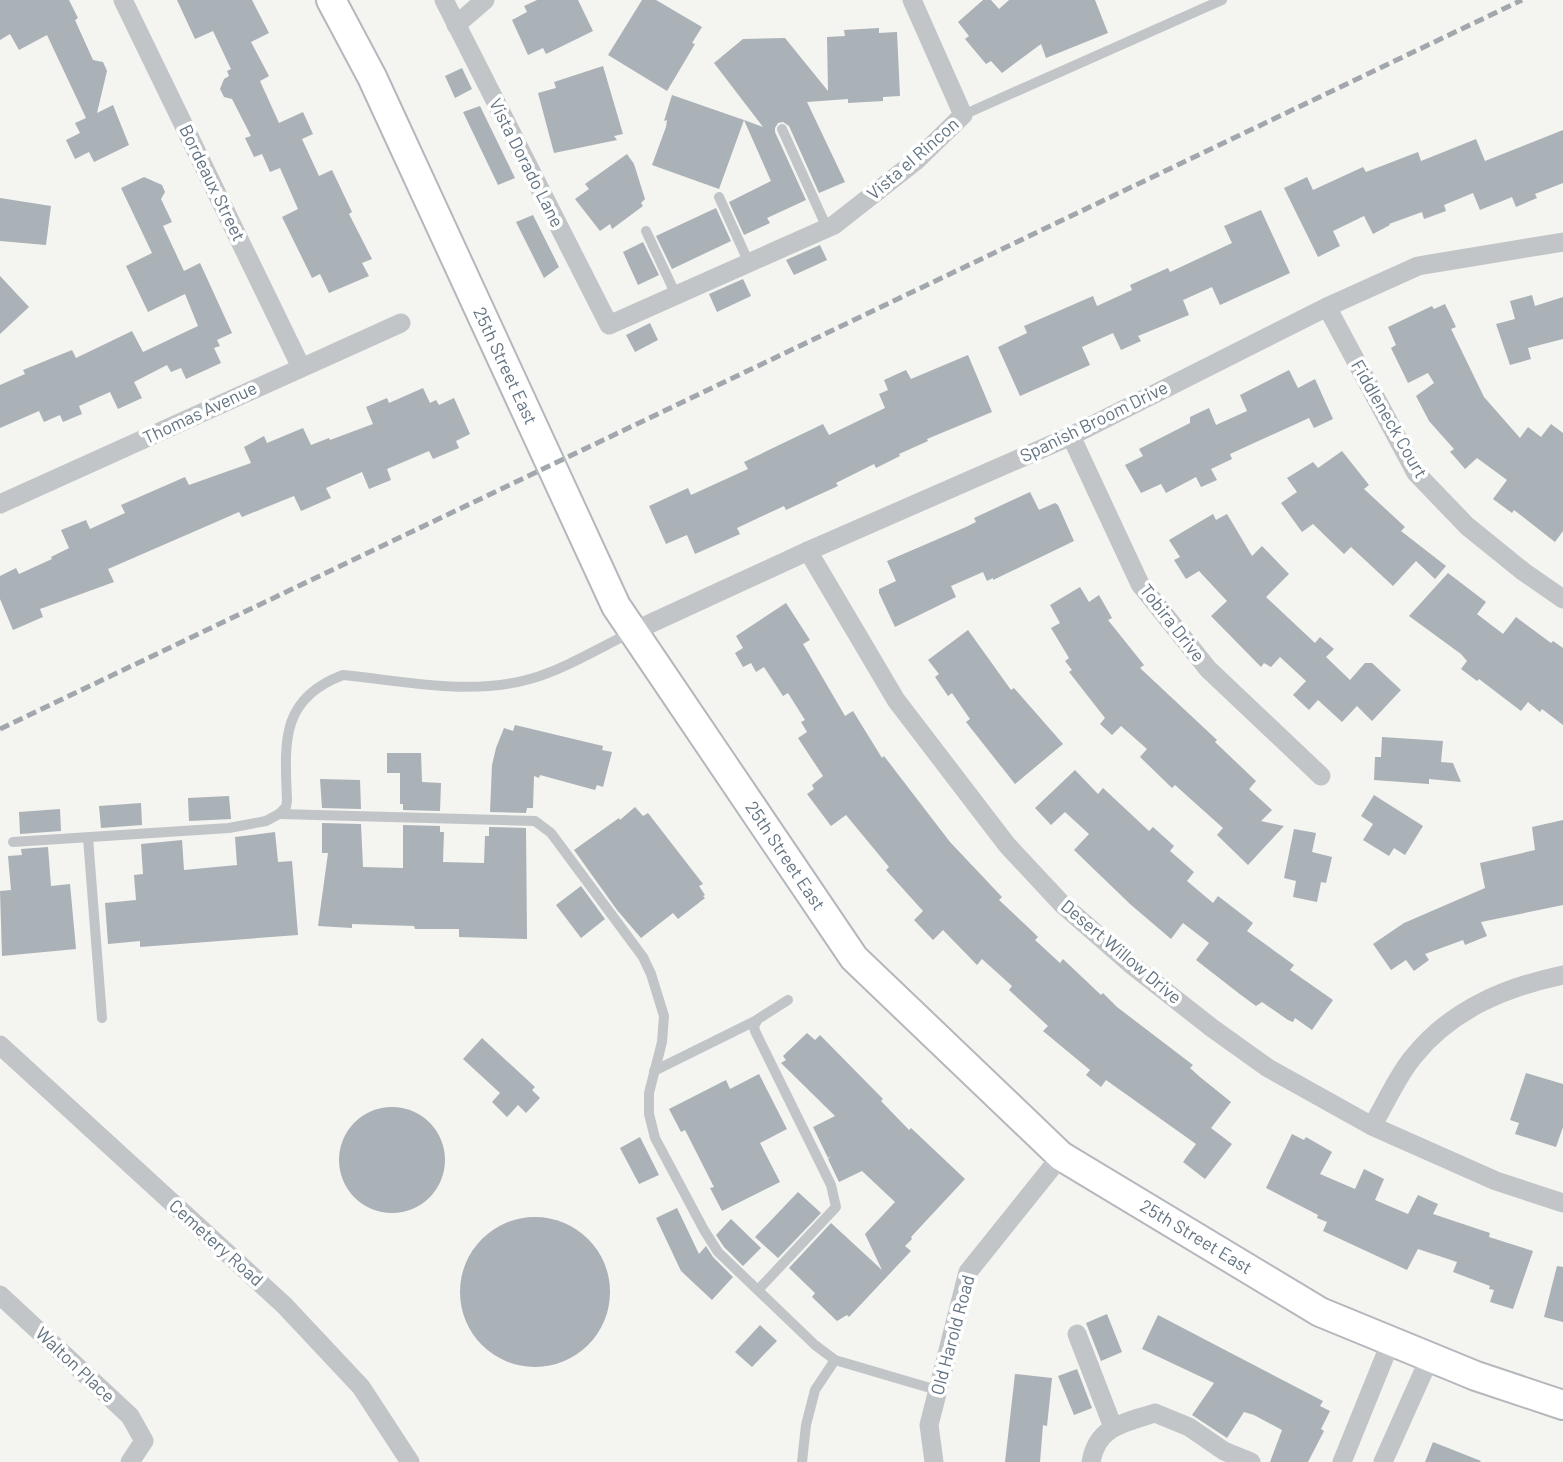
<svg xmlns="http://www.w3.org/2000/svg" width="1563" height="1462" viewBox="0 0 1563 1462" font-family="Barlow,sans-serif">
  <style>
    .building { fill: #aab1b7 }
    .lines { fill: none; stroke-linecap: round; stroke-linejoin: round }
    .secondary-casing { stroke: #b4b8bd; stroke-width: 32 }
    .service { stroke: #c1c5c8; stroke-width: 10 }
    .minor { stroke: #c1c5c8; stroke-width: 19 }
    .secondary { stroke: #fff; stroke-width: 28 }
    .rail { stroke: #a2a7ad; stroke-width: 5; stroke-dasharray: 10 5; stroke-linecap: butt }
    .labels { text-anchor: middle; stroke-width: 7; stroke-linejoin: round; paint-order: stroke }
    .street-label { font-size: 18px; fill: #637382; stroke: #fff }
  </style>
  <rect width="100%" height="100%" fill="#f4f4f0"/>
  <g class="building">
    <path d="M0 0H69L78 18 75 20 93 60 103 62 107 71 97 113 113 105 129 145 94 162 89 152 75 159 66 140 80 133 75 123 86 118 47 35 19 50 10 34 0 40Z"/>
    <path d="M177 0H252L269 33 251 42 269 76 260 81 279 123 303 112 313 134 302 139 319 176 332 170 352 212 349 214 372 259 362 263 369 276 329 293 320 274 312 278 282 217 298 209 280 168 270 172 262 154 254 157 245 138 251 136 232 99 224 97 220 89 224 79 229 76 227 71 231 69 213 31 195 39Z"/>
    <path d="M537 0H578L593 31 546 54 543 48 528 55 512 20 527 12 524 6Z"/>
    <path d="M642 0H656L702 27 692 43 695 44 667 91 608 55Z"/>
    <path d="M983 0H991L999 9 1009 0H1095L1108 33 1046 58 1041 44 1002 73 991 61 986 64 965 39 969 36 958 22Z"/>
    <path d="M879 28V33L897 32 900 96 883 97V101L848 103V99L807 102 845 182 819 193 789 126 783 122 778 123 775 128V132L806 200 767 218 770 223 744 235 729 202 771 181 744 120 763 127 714 63 743 39 785 38 828 91 827 37 845 36 844 30Z"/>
    <path d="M603 66 623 134 614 136 617 140 554 153 538 93 556 88 554 82Z"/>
    <path d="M462 68 472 89 455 98 445 76Z"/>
    <path d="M672 95 744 120 719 189 652 165 666 127 667 120 664 121Z"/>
    <path d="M480 106 515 178 498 185 463 112Z"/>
    <path d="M1563 130V183L1535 194 1537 198 1516 207 1512 197 1480 210 1473 193 1444 205 1446 211 1424 219 1422 212 1389 224 1390 225 1373 234 1364 216 1333 231 1340 246 1318 257 1284 188 1307 177 1313 190 1363 167 1366 172 1418 152 1421 161 1476 139 1485 161Z"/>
    <path d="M627 154 634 164 645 199 641 203 643 206 612 229 610 224 600 231 575 199 589 189 585 184Z"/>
    <path d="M144 177 162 185 165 192 161 199 172 222 163 226 184 271 200 263 232 333 217 340 220 346 214 348 221 363 186 379 181 368 171 372 167 365 134 382 142 398 118 409 110 392 79 406 82 414 63 422 60 415 44 422 39 411 0 428V385L25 374 23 370 72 350 76 358 132 331 143 352 198 326 185 294 148 312 126 266 152 253 121 188Z"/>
    <path d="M0 198 51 206 46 245 0 241Z"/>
    <path d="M716 208 731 241 672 269 656 236Z"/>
    <path d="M1261 210 1290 273 1220 305 1212 287 1183 300 1189 315 1138 336 1141 341 1121 350 1113 333 1082 347 1090 365 1020 396 998 347 1027 333 1024 326 1093 296 1097 306 1132 290 1130 285 1168 268 1170 272 1232 243 1224 226Z"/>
    <path d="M533 215 559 267 544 278 516 222Z"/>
    <path d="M643 242 659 275 638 285 623 252Z"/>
    <path d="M820 245 827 260 794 275 786 260Z"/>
    <path d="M0 276 29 307 0 334Z"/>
    <path d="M743 279 751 296 717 312 709 294Z"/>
    <path d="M1532 295 1535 306 1563 297V339L1528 348 1531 359 1510 365 1496 324 1515 319 1510 301Z"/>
    <path d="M1445 304 1456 327 1451 329 1484 397 1520 438 1528 427 1541 437 1551 424 1563 433V531L1555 542 1514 510 1512 513 1493 499 1507 480 1477 458 1465 469 1453 455 1450 452 1454 449 1429 421 1416 396 1434 383 1428 373 1408 383 1391 348 1396 345 1388 327 1432 306 1434 309Z"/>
    <path d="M650 323 658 340 635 352 626 335Z"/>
    <path d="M968 355 992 412 927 439 928 441 899 454 900 456 876 468 874 464 836 483 838 486 814 497 786 510 784 506 737 528 740 534 695 554 687 535 666 544 649 506 688 488 691 495 748 469 744 462 823 424 829 435 885 408 879 394 888 390 884 380 906 370 911 379Z"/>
    <path d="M1289 370 1298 388 1315 379 1333 419 1314 428 1309 418 1230 454 1232 459 1211 469 1217 480 1201 487 1196 477 1166 493 1161 484 1141 493 1125 465 1143 456 1139 449 1190 423V417L1209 408 1216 425 1247 411 1240 395Z"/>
    <path d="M423 388 430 403 436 400 439 405 454 398 470 434 456 441 459 448 433 459 429 451 387 469 391 480 369 489 362 472 326 488 331 498 301 511 294 496 242 517 239 512 108 569 114 582 40 609 43 617 13 630 0 599V576L16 568 19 574 52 559 51 557 69 548 61 530 86 520 90 529 125 513 121 505 185 477 189 485 251 463 244 447 264 436 267 443 303 428 311 445 329 438 330 440 373 424 366 407 387 398 389 403Z"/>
    <path d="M1342 451 1369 485 1364 489 1405 527 1401 531 1446 566 1435 579 1416 561 1393 586 1351 547 1344 554 1313 524 1302 532 1281 503 1297 492 1287 478 1313 462 1318 468Z"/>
    <path d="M1030 492 1039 510 1055 503 1058 505 1074 541 993 580V578L987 581 983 572 951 586 956 597 895 627 879 593V589L896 581 887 561 966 527 976 522 974 518Z"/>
    <path d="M1213 514 1216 520 1227 514 1252 556 1262 546 1289 574 1266 597 1315 643 1320 637 1334 649 1326 657 1350 680 1365 663H1372L1401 690 1372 721 1357 706 1342 722 1318 700 1309 710 1293 695 1306 681 1280 657 1271 667 1264 663 1261 667 1211 616 1227 601 1199 571 1186 579 1174 560 1180 557 1169 540Z"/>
    <path d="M1448 573 1486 602 1477 614 1503 634 1516 617 1551 643 1553 641 1563 648V725L1542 709 1540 712 1528 702 1521 711 1479 679 1477 681 1461 669 1467 661 1461 654 1409 616Z"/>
    <path d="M1080 587 1089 602 1099 595 1112 618 1108 620 1144 665 1140 668 1217 740 1215 742 1256 781 1249 789 1272 810 1261 821 1284 826 1248 865 1217 835 1223 828 1175 785 1172 788 1140 757 1147 749 1121 726 1112 735 1100 724 1105 718 1069 672 1072 670 1065 661 1069 658 1051 628 1060 623 1050 605Z"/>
    <path d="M786 603 810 640 803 644 845 716 853 711 882 758 884 756 950 842 1002 897 999 900 1032 931 1038 937 1035 940 1060 963 1063 959 1101 995 1103 993 1117 1007 1193 1065 1190 1068 1200 1077 1231 1102 1211 1128 1232 1144 1205 1179 1183 1162 1196 1144 1106 1080 1101 1087 1086 1075 1090 1070 1043 1031 1048 1026 1009 990 1012 986 982 959 977 965 943 930 933 940 914 920 923 911 886 870 889 867 846 815 831 826 807 794 814 789 812 785 823 776 798 738 807 732 801 722 805 720 788 693 783 696 764 667 756 672 751 663 743 667 735 653 743 648 736 636Z"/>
    <path d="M968 630 1011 690 1014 688 1063 744 1015 784 966 722 970 719 952 693 948 696 935 677 939 674 928 660Z"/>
    <path d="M515 725 603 746 602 750 612 752 603 787 597 785 595 790 540 775 539 778 534 776 533 808H527L526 813 490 812 492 765 496 748 504 728 513 731Z"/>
    <path d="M1382 737 1443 741 1441 762 1453 763 1461 782 1429 779V784L1374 780 1375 757H1381Z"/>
    <path d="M387 753H421L422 782 441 783 440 811 403 810V804H400V773H387Z"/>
    <path d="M1075 770 1098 794 1103 788 1149 831 1153 827 1174 846 1170 851 1194 872 1187 881 1213 903 1218 896 1253 923 1247 931 1294 965 1290 970 1333 1000 1312 1030 1295 1018 1293 1022 1288 1020 1262 1002 1256 1006 1241 995 1196 960 1209 943 1183 923 1171 939 1130 904 1074 850 1089 834 1065 812 1051 825 1035 808Z"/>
    <path d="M320 779 360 780 361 809 322 808Z"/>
    <path d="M1374 795 1423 826 1405 855 1394 848 1389 856 1363 840 1373 824 1361 816Z"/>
    <path d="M229 796 231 819 189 821 188 798Z"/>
    <path d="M141 803 142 825 101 828 99 806Z"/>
    <path d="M635 807 643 816 648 813 703 884 699 886 705 895 703 896 705 898 678 919 673 913 641 938 617 910 574 850 619 818 620 820Z"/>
    <path d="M60 809 61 831 20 834 19 812Z"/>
    <path d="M1563 820V905L1481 922 1487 936 1465 945 1463 940 1425 954 1429 960 1414 971 1406 960 1391 970 1373 944 1404 923 1485 888 1480 863 1535 850 1532 827Z"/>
    <path d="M322 823 361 824 363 867 403 868V825L440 826V832H444L443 862 484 863 485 836H489V827L526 828 527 939 459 937V929H415L414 926 352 924V928L318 926 328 853H322Z"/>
    <path d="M1294 829 1316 833 1312 852 1332 857 1326 883 1321 882 1317 902 1293 897 1296 881 1284 878Z"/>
    <path d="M275 832 278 862 292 861 298 935 140 947V941L108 944 105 903 136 900 134 875 143 874 141 844 182 840 184 870 237 865 235 837Z"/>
    <path d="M48 847 51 886 70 884 76 949 2 956 0 891 11 890 8 856 22 855 21 849Z"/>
    <path d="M581 886 605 919 581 938 556 905Z"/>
    <path d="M807 1033 815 1040 820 1035 883 1099 881 1101 909 1130 911 1128 965 1179 911 1237 912 1239 905 1246 911 1251 849 1317 847 1315 837 1321 812 1297 815 1293 789 1268 831 1223 882 1270 865 1234 895 1202 862 1171 839 1182 828 1159 831 1156 828 1158 813 1127 835 1116 781 1063 786 1060 783 1056Z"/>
    <path d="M482 1038 535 1087 532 1090 540 1098 526 1113 518 1105 507 1117 492 1102 500 1093 463 1059Z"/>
    <path d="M1526 1073 1563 1084V1127L1556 1147 1515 1134 1519 1123 1510 1120Z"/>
    <path d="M759 1074 787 1129 760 1143 780 1182 722 1211 710 1188 714 1187 685 1130 681 1132 669 1109 726 1080 730 1089Z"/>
    <circle cx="392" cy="1160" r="53"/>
    <path d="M1292 1134 1304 1140 1306 1137 1332 1152 1320 1174 1355 1189 1364 1169 1384 1179 1375 1200 1408 1214 1418 1195 1438 1204 1433 1214 1490 1233 1489 1237 1533 1251 1513 1309 1490 1302 1494 1290 1489 1289 1490 1286 1453 1272 1457 1262 1418 1249 1407 1270 1323 1231 1327 1222 1317 1218 1318 1215 1266 1188Z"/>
    <path d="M640 1137 659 1175 639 1184 620 1148Z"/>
    <path d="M798 1192 821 1213 778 1258 755 1237Z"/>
    <path d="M677 1208 699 1254 706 1246 713 1257 733 1277 712 1300 681 1271 656 1218Z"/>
    <circle cx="535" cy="1292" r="75"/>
    <path d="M731 1219 761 1248 743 1266 724 1247 716 1235Z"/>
    <path d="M1557 1266 1563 1267V1322L1544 1317Z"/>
    <path d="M1107 1314 1122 1352 1101 1361 1086 1323Z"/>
    <path d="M1158 1315 1323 1401 1320 1406 1330 1411 1321 1429 1324 1431 1308 1462H1270L1282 1430 1254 1415 1244 1412 1227 1438 1192 1415 1214 1383 1142 1349Z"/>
    <path d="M760 1325 777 1341 752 1367 735 1352Z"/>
    <path d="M1077 1369 1092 1408 1074 1415 1058 1376Z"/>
    <path d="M1015 1374 1052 1378 1047 1426 1043 1425 1040 1462H1005Z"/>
    <path d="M1433 1442 1481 1461 1480 1462H1425Z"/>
  </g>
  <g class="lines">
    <defs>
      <path id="secondary" d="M331 0 372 77 616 606 854 958 1061 1156 1320 1312 1476 1376 1563 1405"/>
    </defs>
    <use href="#secondary" class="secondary-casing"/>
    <g class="service">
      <path d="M963 115 1222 0"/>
      <path d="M782 129 827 228"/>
      <path d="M719 197 749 263"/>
      <path d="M646 231 676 295"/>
      <path d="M279 814 535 821 551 833 643 957 651 974 664 1016 662 1042 649 1093V1114L655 1138 704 1230 718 1252 815 1345 835 1360 937 1390"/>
      <path d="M88 838 102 1018"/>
      <path d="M13 842 229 828 266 821 279 814 286 807 287 801C285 744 279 699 343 675 404 681 470 696 530 679 565 669 599 648 632 632"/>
      <path d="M654 1071 757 1020"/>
      <path d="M758 1290 836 1207 831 1185 755 1031 754 1026 758 1019 788 1000"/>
      <path d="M802 1462 806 1425 815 1390 835 1360"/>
    </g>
    <g class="minor">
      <path d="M123 0 301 367"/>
      <path d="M444 0 609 325 834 225 917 160 963 115 912 0"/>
      <path d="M456 25 485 0"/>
      <path d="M1327 307 1416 473 1467 526 1524 572 1563 599"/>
      <path d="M1071 436 1140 584 1208 669 1321 776"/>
      <path d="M0 504 401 323"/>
      <path d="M808 551 896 700 1007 845 1062 904 1133 966 1212 1028 1268 1068 1372 1126 1496 1181 1563 1203"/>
      <path d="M632 632 808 551 1071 436 1327 307 1418 266 1563 242"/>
      <path d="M0 1045 284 1305 361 1387 410 1462"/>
      <path d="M1372 1126C1386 1103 1397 1076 1414 1056 1452 1009 1506 987 1563 975"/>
      <path d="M0 1295 130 1416 144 1441 130 1462"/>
      <path d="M1077 1334 1113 1427"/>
      <path d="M934 1462 929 1425 968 1272 1061 1156"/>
      <path d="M1091 1462C1097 1426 1124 1423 1155 1413L1189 1427 1224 1451 1251 1462"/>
      <path d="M1342 1462 1391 1341"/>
      <path d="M1383 1462 1430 1357"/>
    </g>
    <use href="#secondary" class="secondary"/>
    <path class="rail" d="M0 729 1522 0"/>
  </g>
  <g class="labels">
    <g class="street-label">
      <text transform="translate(913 159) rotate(-41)" y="6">Vista el Rincon</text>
      <text transform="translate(526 163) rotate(63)" y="6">Vista Dorado Lane</text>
      <text transform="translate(212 183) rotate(64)" y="6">Bordeaux Street</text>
      <text transform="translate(505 366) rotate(65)" y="6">25th Street East</text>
      <text transform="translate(200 413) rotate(-25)" y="6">Thomas Avenue</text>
      <text transform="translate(1389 419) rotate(60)" y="6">Fiddleneck Court</text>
      <text transform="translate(1094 422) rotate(-26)" y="6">Spanish Broom Drive</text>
      <text transform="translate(1172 623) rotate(52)" y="6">Tobira Drive</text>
      <text transform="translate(785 856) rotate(56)" y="6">25th Street East</text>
      <text transform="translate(1121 952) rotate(40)" y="6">Desert Willow Drive</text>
      <text transform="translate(1196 1237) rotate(31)" y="6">25th Street East</text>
      <text transform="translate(216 1243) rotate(42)" y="6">Cemetery Road</text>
      <text transform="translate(953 1335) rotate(-75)" y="6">Old Harold Road</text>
      <text transform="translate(75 1365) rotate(43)" y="6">Walton Place</text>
    </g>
  </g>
</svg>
